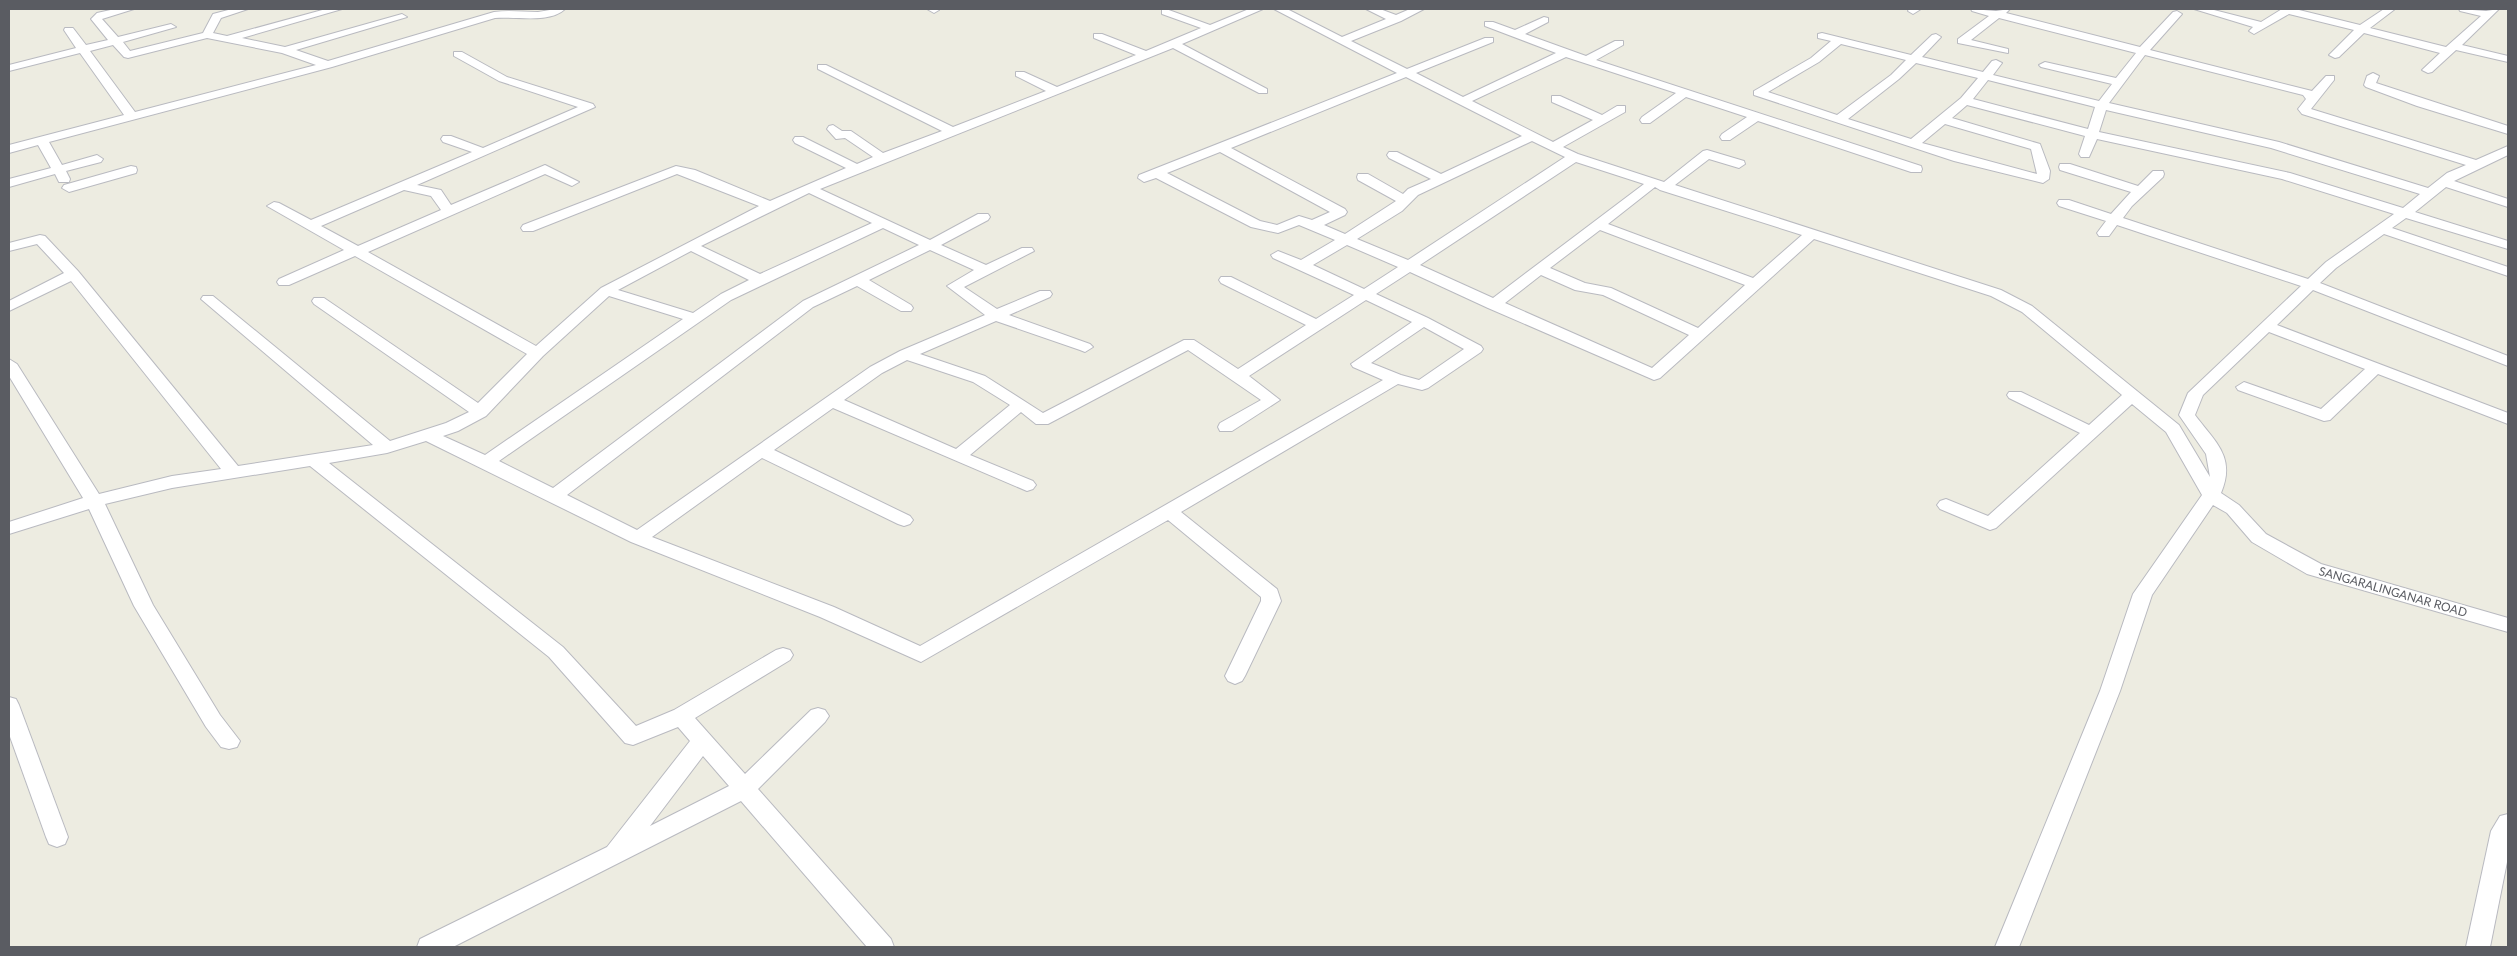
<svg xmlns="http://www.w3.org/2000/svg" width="2517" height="956" viewBox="0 0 2517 956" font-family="Lato,sans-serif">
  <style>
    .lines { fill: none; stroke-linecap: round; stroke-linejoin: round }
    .minor-casing { stroke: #b9bac0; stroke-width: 2 }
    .minor { fill: #fff; fill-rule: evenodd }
    .labels { text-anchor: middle; stroke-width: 4; stroke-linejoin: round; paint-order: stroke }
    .street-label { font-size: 12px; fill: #5a5c62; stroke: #fff }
  </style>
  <rect width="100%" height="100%" fill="#edece1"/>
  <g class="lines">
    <defs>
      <g id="minor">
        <path d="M115 9H134L102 19 118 37 171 24 176 27 123 42 130 51 203 33 213 14 232 9H248L221 18 213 33 227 36 326 9H342L242 38 285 47 402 14 407 17 296 50 328 61 494 12C509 10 523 12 538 12 547 11 556 8 565 9 549 24 516 16 495 18L332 67 49 142 62 165 97 155 103 159 101 162 66 171 70 179 69 182H59L55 174 9 187V179L51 168 38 145 9 153V145L124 115 80 53 9 71V65L76 48 64 30 65 28H73L86 45 108 40 91 19 97 13ZM207 38 282 53 316 65 135 112 90 51 113 45 124 57 128 58Z"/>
        <path d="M927 9H938L939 10 934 13Z"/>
        <path d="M1166 9 1210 25 1249 9H1263L1182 44 1267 89V93H1259L1173 48 820 189 930 240 978 214H988L990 217 988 220 941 245 986 265 1022 248H1032L1034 251 964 287 997 309 1040 291H1050L1052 294 1050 297 1009 315 1090 344 1093 347 1085 352 1080 350 996 321 920 354 985 376 1043 413 1184 340H1194L1238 369 1306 325 1221 283 1219 280 1221 277H1231L1316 319 1354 295 1273 258 1271 255 1278 251 1301 260 1335 240 1299 225 1278 233 1251 227 1156 178 1144 182 1138 178 1139 175 1397 73 1274 9H1287L1342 37 1386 19 1366 9H1380L1396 15 1410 9H1424L1401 21 1351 41 1407 69 1485 38H1493V42L1416 73 1463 97 1556 53 1485 26V22H1493L1515 30 1544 17 1548 18V22L1525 34 1586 56 1615 41H1623V45L1596 60 1921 166 1922 169 1921 172H1911L1758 121 1730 140H1722L1720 137 1722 134 1747 117 1686 97 1650 123H1642L1640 120 1642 117 1676 93 1566 57 1472 101 1553 142 1593 120 1552 102V96H1560L1602 115 1617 106H1625V112L1563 147 1578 154 1664 182 1703 151 1707 150 1744 161 1745 164 1739 168 1709 159 1675 185 2001 290 2032 306 2179 425 2210 477 2206 454 2179 415 2188 393 2301 286 2117 225 2109 236H2099L2097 233 2106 221 2059 206 2057 203 2059 200H2069L2111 214 2131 192 2060 170 2059 167 2060 164H2070L2138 186 2153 171H2163L2164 174 2163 177 2132 206 2123 218 2308 279 2326 262 2394 214 2282 179 2097 139 2089 157H2081L2079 154 2085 136 1967 105 1952 118 2040 144 2050 171 2049 179 2043 183 1954 161 1754 95V91L1811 58 1831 41 1818 38V34L1822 33 1911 55 1932 35 1936 34 1941 37 1922 57 1983 72 1992 61 1996 60 2002 63 1993 75 2099 101 2112 84 2041 67 2039 65 2045 62 2116 78 2136 53 1999 18 1971 40 2008 49V53L1958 43V39L1989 16 1972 11 1971 9 1996 11 2010 9 2006 13 2140 47 2173 12 2177 11 2182 14 2150 50 2312 91 2326 76H2334V80L2311 109 2476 160 2508 146V155L2454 181 2508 199V207L2446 187 2415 212 2508 241V249L2406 218 2392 228 2508 267V276L2384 234 2336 268 2320 283 2508 356V366L2313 290 2277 325 2508 413V424L2378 374 2330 420 2324 421 2238 390 2236 387 2244 382 2321 409 2365 369 2269 332 2203 395 2195 415C2216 443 2236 457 2221 493L2239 505 2266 534 2321 564 2508 618V632L2307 574 2252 542 2227 513 2213 505 2152 595 2120 691 2019 947H1995L2100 691 2133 594 2202 495 2166 432 2132 404 1996 528 1990 530 1940 509 1937 505 1940 501 1946 499 1988 516 2080 433 2009 398 2007 395 2009 392H2021L2089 425 2122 395 2022 312 1991 296 1814 239 1660 378 1654 380 1488 308 1410 272 1376 294 1428 318 1481 346 1483 349 1481 352 1428 388 1422 390 1398 384 1181 512 1277 589 1281 601 1245 676 1242 681 1235 684 1228 681 1225 676 1261 601V597L1168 520 921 662 820 617 631 542 426 441 387 453 329 463 563 647 636 726 674 710 776 650 783 648 790 650 793 655 790 660 695 718 745 774 811 710 818 708 825 710 829 716 825 722 758 789 891 939 894 947H867L741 801 453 947H417L420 939 607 847 690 741 678 727 633 745 625 743 549 657 310 466 172 488 105 504 153 605 220 715 240 741 237 747 229 749 221 747 206 727 134 606 89 509 9 534V522L83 498 9 376V359L17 364 99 494 172 476 221 469 71 281 9 311V301L64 273 37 244 9 251V243L40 235 45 236 78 271 238 466 373 445 201 299 203 296H213L390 441 446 423 469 412 314 304 312 301 314 298H324L478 403 527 354 355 256 289 285H279L277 282 279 279 344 250 267 206 274 202 279 203 311 220 472 152 443 142 441 139 443 136H451L483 148 578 107 499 81 454 56V52H462L507 77 593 104 595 107 417 185 441 190 451 205 545 165 579 182 572 186 545 174 368 252 536 346 601 288 759 206 677 174 533 231H523L521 228 523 225 676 166 695 170 770 201 846 168 795 143 793 140 795 137H803L857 164 873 157 845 138 836 139 827 129 829 126 833 125 842 131H851L883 153 942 131 818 69V65H826L953 127 1046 91 1016 76V72H1024L1057 87 1136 55 1094 38V34H1102L1146 51 1201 28 1162 14V10ZM1841 44 1906 60 1891 75 1837 115 1768 92 1819 62ZM2145 55 2303 95 2306 99 2298 109 2302 114 2466 165 2447 173 2428 188 2279 142 2109 103ZM1916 63 1978 78 1961 98 1911 139 1848 119 1899 79ZM1406 77 1522 136 1441 174 1397 152H1389L1387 155 1389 158 1431 179 1408 189 1403 194 1368 174H1358L1357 177 1358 180 1396 201 1345 234 1324 225 1345 215 1347 212 1345 209 1231 148ZM1988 80 2095 107 2088 129 1973 99ZM2106 110 2271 148 2420 194 2403 208 2290 173 2099 132ZM1945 124 2031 149 2037 174 1922 143ZM1532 141 1565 157 1408 260 1357 239 1402 211 1418 195ZM1220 152 1330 212 1312 220 1299 216 1277 225 1260 221 1167 173ZM1576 162 1644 184 1493 298 1420 265ZM1655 187 1660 190 1802 235 1753 278 1608 224ZM404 190 431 196 441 210 358 246 321 226ZM809 193 872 223 760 274 701 246ZM883 228 919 245 803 301 553 488 499 461 731 300ZM1600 230 1745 285 1698 328 1611 288 1585 283 1550 268ZM1347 245 1398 267 1364 289 1313 265ZM930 250 974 270 947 286 985 315 900 351 870 367 637 530 567 495 813 307 857 286 901 311H911L913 308 911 305 869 280ZM691 251 749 280 721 294 693 313 618 290ZM1541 275 1575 290 1603 295 1689 335 1652 368 1505 303ZM609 296 683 319 485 455 443 436 458 431 486 416 543 356ZM1366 300 1412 322 1351 364 1353 367 1383 380 920 646 834 607 652 537 762 458 898 524 904 526 910 524 913 520 910 516 774 450 833 408 1027 491 1033 489 1036 485 1033 481 970 455 1021 412 1036 424H1048L1188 350 1261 400 1220 423 1218 427 1220 431H1232L1280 400 1249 376ZM1424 327 1464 349 1419 380 1401 375 1371 363ZM907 360 973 382 1010 405 956 449 844 400 882 373ZM703 756 729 786 650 826Z"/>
        <path d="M1909 9H1921L1913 14 1908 11Z"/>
        <path d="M2194 9H2210L2261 22 2282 9H2295L2360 25 2384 9H2395L2370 28 2446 47 2481 16 2460 11 2459 9 2486 11 2499 9 2462 45 2508 56V62L2456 50 2432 72 2428 73 2422 70 2440 53 2364 33 2339 57 2335 58 2329 55 2354 30 2289 14 2254 34 2249 31 2253 27Z"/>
        <path d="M2373 73 2379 76 2376 83 2508 126V134L2417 106 2366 87 2364 85 2367 76Z"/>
        <path d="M131 166 136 167 137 170 136 173 69 192 62 188 64 185Z"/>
        <path d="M9 697 16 699 19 705 68 837 65 844 57 847 49 844 46 837 9 734Z"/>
        <path d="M2508 814V857L2490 947H2466L2491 831 2500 816Z"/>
      </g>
    </defs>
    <use href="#minor" class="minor-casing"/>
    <use href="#minor" class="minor"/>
  </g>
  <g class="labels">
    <g class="street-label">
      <text transform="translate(2393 592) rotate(16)" y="4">SANGARALINGANAR ROAD</text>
    </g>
  </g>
  <rect width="2517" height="956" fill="none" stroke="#5a5c62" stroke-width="20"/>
</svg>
